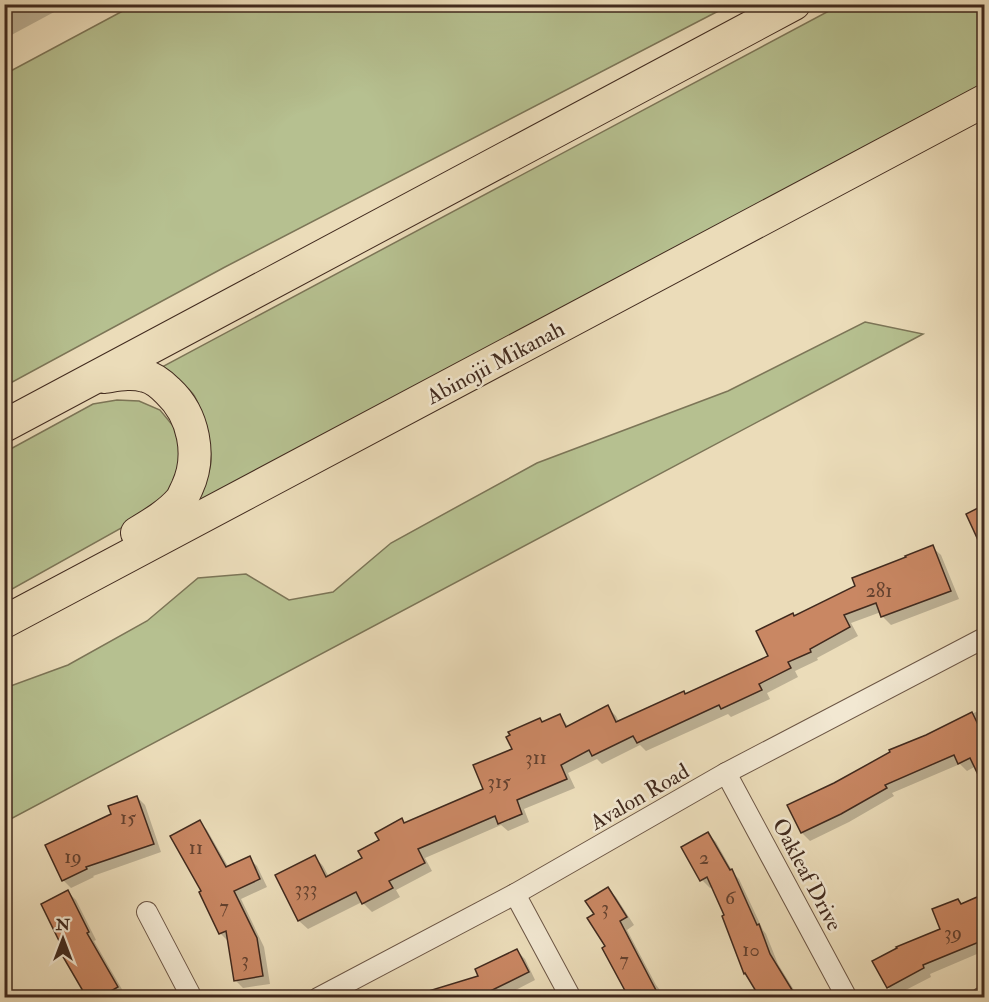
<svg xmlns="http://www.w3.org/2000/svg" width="989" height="1002" viewBox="0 0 989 1002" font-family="'IM FELL Double Pica',serif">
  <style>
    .green { fill: #b6c090; stroke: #7c7557; stroke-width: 1.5 }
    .shadow { fill: #0003 }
    .building { fill: #c98763; stroke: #412a1e; stroke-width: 1.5 }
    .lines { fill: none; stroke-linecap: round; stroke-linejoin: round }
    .minor-casing { stroke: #6c5645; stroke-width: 22 }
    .primary-casing { stroke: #412a1e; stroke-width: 34 }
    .minor { stroke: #f2e8d2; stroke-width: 20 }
    .primary { stroke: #ebdcb9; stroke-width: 32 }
    .labels { text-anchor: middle; stroke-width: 5; stroke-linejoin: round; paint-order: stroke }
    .number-label { font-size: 20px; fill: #63412f }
    .street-label { font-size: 22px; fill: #412a1e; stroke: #f2e8d2 }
  </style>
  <rect width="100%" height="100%" fill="#ebdcb9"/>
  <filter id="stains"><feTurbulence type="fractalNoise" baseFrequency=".00333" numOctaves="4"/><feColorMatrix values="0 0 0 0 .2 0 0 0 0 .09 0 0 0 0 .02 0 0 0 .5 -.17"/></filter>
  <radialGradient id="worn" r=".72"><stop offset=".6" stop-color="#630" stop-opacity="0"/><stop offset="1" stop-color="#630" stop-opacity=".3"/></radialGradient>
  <g class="green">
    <path d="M134 5V4L730 5 225 267 5 386V74Z"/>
    <path d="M840 5H984V87L200 508 195 500C201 489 210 475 211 461 212 448 201 405 193 394 185 383 171 376 160 368Z"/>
    <path d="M865 322 923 334 5 822V688L68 665 147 621 198 578 246 574 289 600 333 592 391 543 537 463 728 391Z"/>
    <path d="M117 400 139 401 160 410 174 427 181 453 176 483 166 503 5 593V452L93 404Z"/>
  </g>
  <g class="shadow">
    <path d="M4 4H69L4 39Z"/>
    <path d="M984 506V550L968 514Z"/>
    <path d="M932 547 941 555 959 599 891 625 883 617 881 612 851 623 858 636 817 658 818 660 795 671 798 677 767 693 770 699 731 717 728 714 646 751 640 745 602 764 597 759 568 773 575 788 524 809 529 822 508 831 501 825 425 858 432 871 396 890 400 897 372 912 362 902 308 929 299 921 277 876 315 857 323 866 329 877 364 859 402 820 406 824 485 790 514 750 540 719 544 723 559 715 569 727 607 707 616 716 619 722 685 695 770 657 794 617Z"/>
    <path d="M984 708V778L979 772 976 766 967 771 960 764 892 793 894 796 849 822 810 841 802 833 927 736Z"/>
    <path d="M137 797 145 805 161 852 93 876 94 877 71 888 63 880 112 815Z"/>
    <path d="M200 822 207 830 229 868 249 858 257 866 267 887 241 899 264 947 270 984 243 988 235 980 229 942 220 933Z"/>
    <path d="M708 834 716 842 734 874 739 879 763 930 766 934 778 964 799 998H762L713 886 710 888 702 880 683 848Z"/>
    <path d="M608 889 616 897 634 925 627 930 656 985 666 998H631L607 947 596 915Z"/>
    <path d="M68 892 76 900 96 940 94 941 127 998H89L67 954Z"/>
    <path d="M984 896V943L981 945 984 951 930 974 931 977 896 995 888 987 942 930 958 900 963 905Z"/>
    <path d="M517 951 525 959 535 980 500 998H430L481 977Z"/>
  </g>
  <g class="building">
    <path d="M984 505V553L966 514Z"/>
    <path d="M933 545 951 591 881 617 876 603 844 615 850 627 810 649 811 652 788 662 791 668 759 684 762 690 721 709 719 705 637 743 633 736 592 756 589 750 561 765 567 779 517 800 522 814 498 824 495 816 418 849 425 863 389 881 393 888 362 904 356 892 298 921 275 875 315 855 326 877 362 858 358 851 379 840 375 833 402 818 404 823 483 789 473 765 512 749 506 737 510 735 508 732 540 718 542 722 560 714 566 727 608 705 616 722 684 691 685 694 768 656 756 631 793 613 794 616 855 586 852 578 906 557 905 556Z"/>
    <path d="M972 712 984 737V787L970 758 958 764 954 755 885 785 887 788 841 814 801 833 787 805 834 783 890 752 889 750 926 735Z"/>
    <path d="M137 796 154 844 86 867 87 869 62 881 45 845 111 814 108 806Z"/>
    <path d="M200 820 226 867 250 856 260 879 234 891 257 938 263 976 234 981 226 931 219 934 199 892 201 891 170 836Z"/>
    <path d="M708 832 730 870 732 869 757 925 759 924 770 954 797 998H760L745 973 744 974 722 916 724 915 707 877 700 881 681 847Z"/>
    <path d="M608 887 627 917 620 921 660 998H629L602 948 605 946 587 918 594 914 585 901Z"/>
    <path d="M68 890 89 932 87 933 118 987 99 998H87L62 955 65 953 41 904Z"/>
    <path d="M984 894V940L923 965 924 968 887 988 872 961 897 948 896 947 940 929 932 909 958 899 961 904Z"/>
    <path d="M517 949 529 972 476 998H422V993L478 976 475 969Z"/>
  </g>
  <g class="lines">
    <defs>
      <g id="minor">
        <path d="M726 773 847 998"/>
        <path d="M515 894 571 998"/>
        <path d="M147 912 192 998"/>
        <path d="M318 998 515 894 726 773 984 638"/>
        <path d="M981 998 984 996"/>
      </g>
      <g id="primary">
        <path d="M104 377C118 375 131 372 145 376 154 378 162 385 168 391 194 415 202 456 187 488 185 492 183 497 181 500 169 514 152 524 137 533"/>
        <path d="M4 426 794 4"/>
        <path d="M4 622 984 101"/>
      </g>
    </defs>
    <use href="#minor" class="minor-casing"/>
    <use href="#primary" class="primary-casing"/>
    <use href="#minor" class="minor"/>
    <use href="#primary" class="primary"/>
  </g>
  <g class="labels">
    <g class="number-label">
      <text x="879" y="597">281</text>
      <text x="536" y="764">311</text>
      <text x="499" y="788">315</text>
      <text x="128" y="824">15</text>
      <text x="196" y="854">11</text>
      <text x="73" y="863">19</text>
      <text x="704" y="864">2</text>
      <text x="306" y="895">333</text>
      <text x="730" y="904">6</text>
      <text x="224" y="913">7</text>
      <text x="605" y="914">3</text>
      <text x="953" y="939">39</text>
      <text x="751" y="956">10</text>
      <text x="245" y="966">3</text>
      <text x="624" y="966">7</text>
    </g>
    <g class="street-label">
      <text transform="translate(495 362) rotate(-28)" y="8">Abinojii Mikanah</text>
      <text transform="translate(639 796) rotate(-30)" y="8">Avalon Road</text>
      <text transform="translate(808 874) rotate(62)" y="8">Oakleaf Drive</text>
    </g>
  </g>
  <rect width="989" height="1002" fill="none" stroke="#ebdcb9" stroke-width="24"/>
  <rect x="6" y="6" width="977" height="990" fill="none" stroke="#412a1e" stroke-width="3"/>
  <rect x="12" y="12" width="965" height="978" fill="none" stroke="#412a1e" stroke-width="1.5"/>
  <g transform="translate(63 939)" stroke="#f2e8d2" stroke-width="4.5" paint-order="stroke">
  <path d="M0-4.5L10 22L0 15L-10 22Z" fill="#412a1e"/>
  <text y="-9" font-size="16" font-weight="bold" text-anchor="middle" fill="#412a1e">N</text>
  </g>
  <rect width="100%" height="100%" filter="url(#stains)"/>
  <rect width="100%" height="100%" fill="url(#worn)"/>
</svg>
